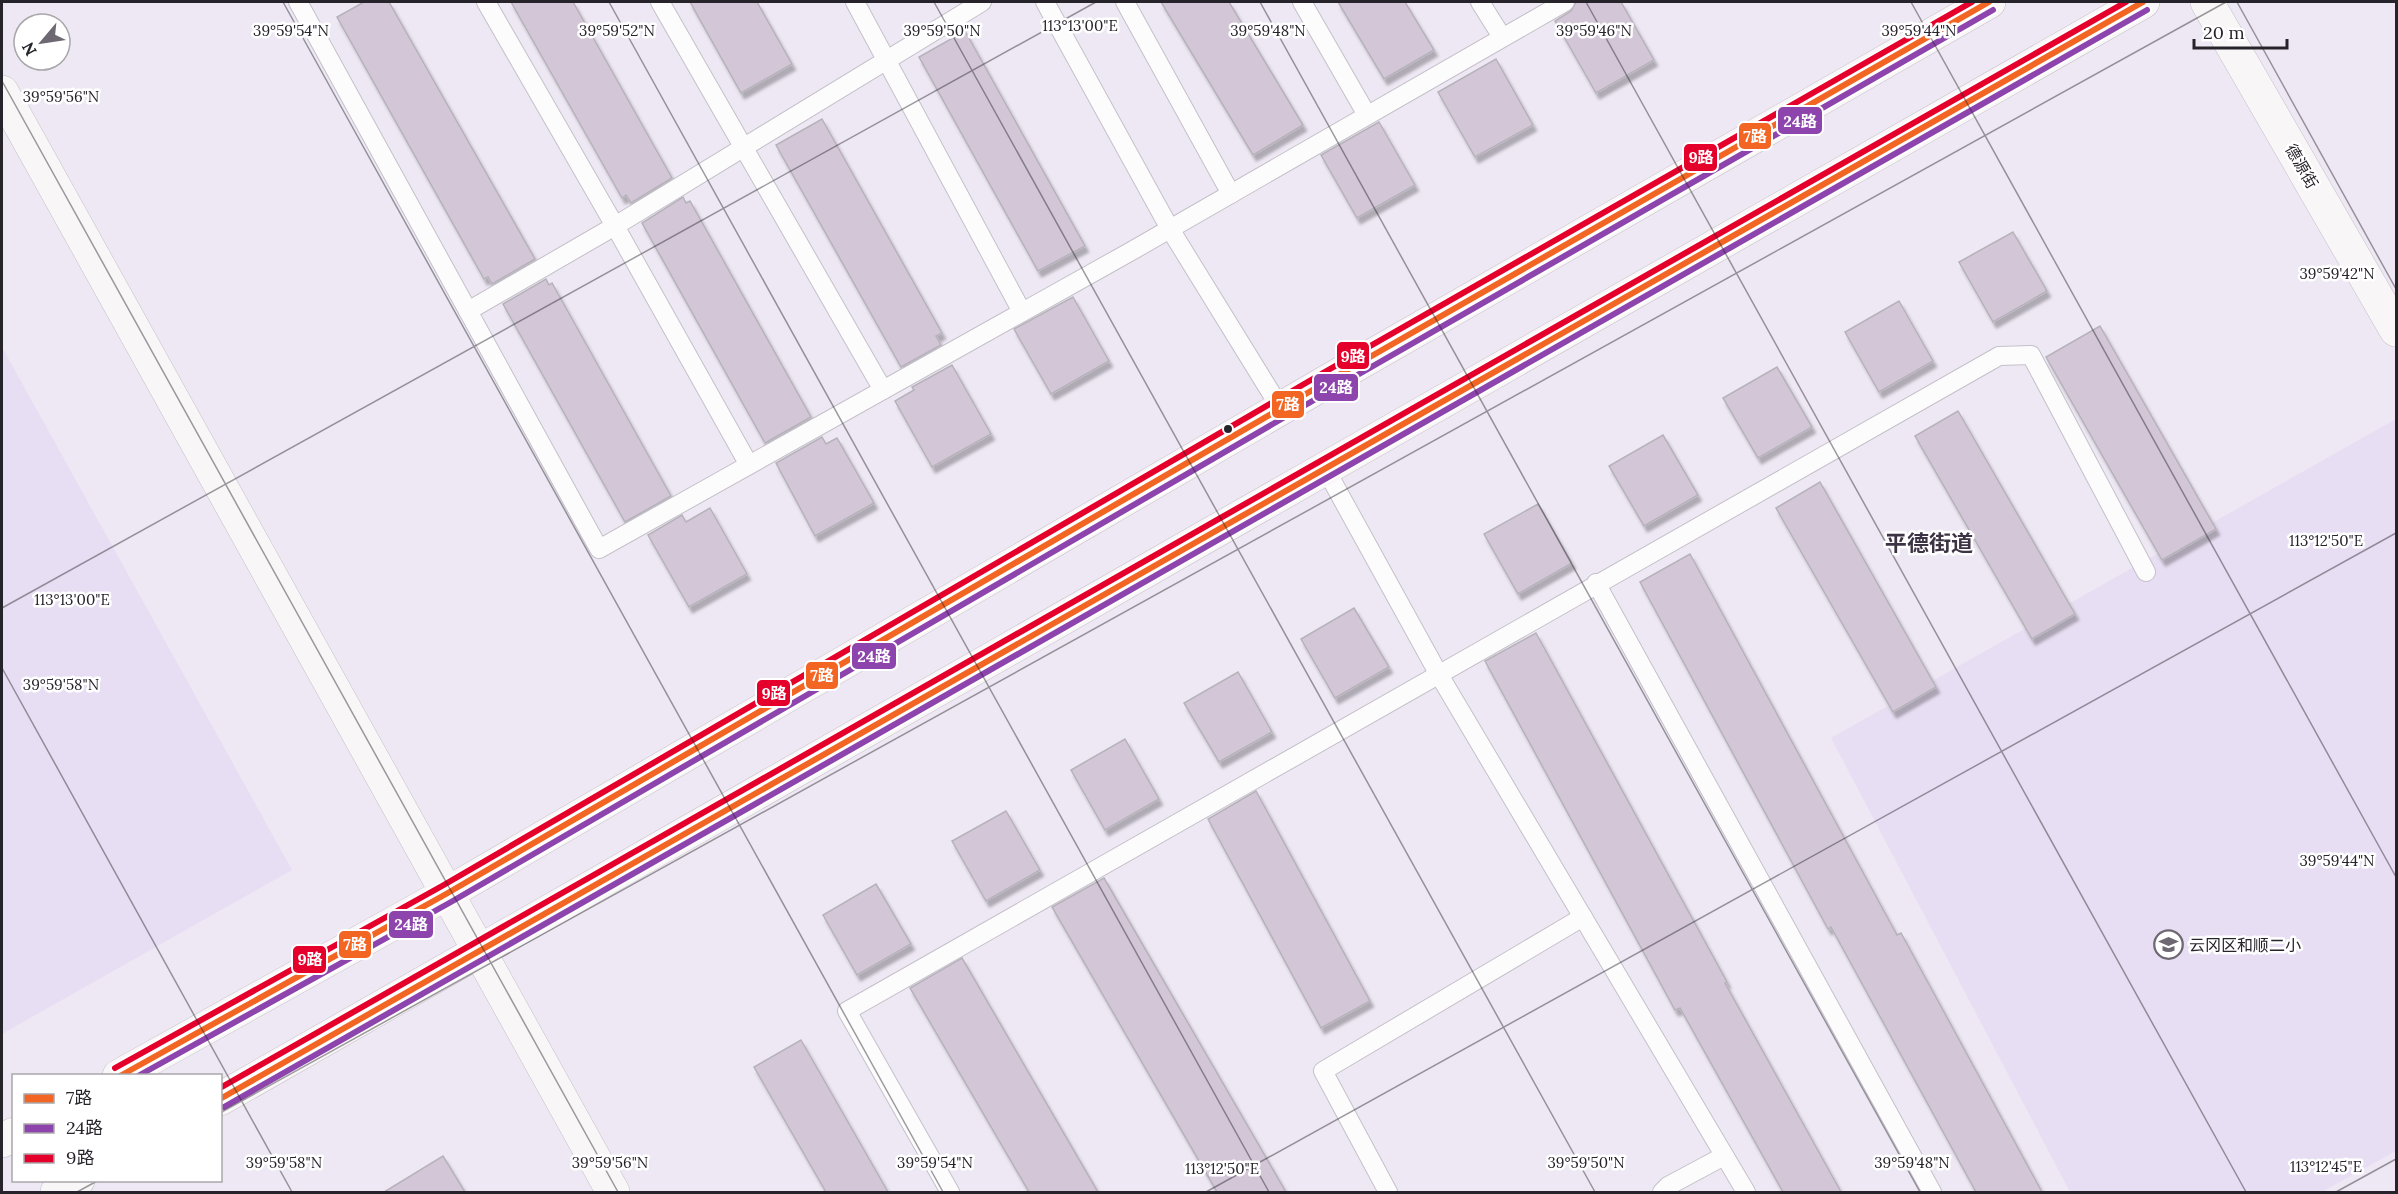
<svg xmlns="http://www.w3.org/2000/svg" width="2398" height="1194" viewBox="0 0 2398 1194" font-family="Lora,'Noto Sans SC',serif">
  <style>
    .built { fill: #e8def3 }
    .building { fill: #d2c6d7; stroke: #b6b2ba; stroke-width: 1.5; filter: url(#shadow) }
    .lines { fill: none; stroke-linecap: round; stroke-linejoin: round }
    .lane-casing { stroke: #c5c0c9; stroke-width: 20 }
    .secondary-casing { stroke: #c5c0c9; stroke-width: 34 }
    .lane { stroke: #fcfcfd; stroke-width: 18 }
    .secondary { stroke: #f9f6f7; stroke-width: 33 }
    .bus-1-casing { stroke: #fff; stroke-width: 10 }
    .bus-2-casing { stroke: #fff; stroke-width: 10 }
    .bus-3-casing { stroke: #fff; stroke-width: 10 }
    .bus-1 { stroke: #f26522; stroke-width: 6 }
    .bus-2 { stroke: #8e44ad; stroke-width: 6 }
    .bus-3 { stroke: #e4002b; stroke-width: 6 }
    .ticks { fill: none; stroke: #27232b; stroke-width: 1.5; stroke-opacity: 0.45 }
    .bus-dot { fill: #27232b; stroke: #fff; stroke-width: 2 }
    .labels { text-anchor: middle; stroke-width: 5; stroke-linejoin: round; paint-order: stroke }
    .street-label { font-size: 16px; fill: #27232b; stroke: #fff }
    .poi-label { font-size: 16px; fill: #27232b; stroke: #fff; text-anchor: start }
    .district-label { font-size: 22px; font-weight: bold; fill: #3c3344; stroke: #fff }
    .ticks-label { font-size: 15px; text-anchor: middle; fill: #27232b; stroke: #fff; stroke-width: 5; stroke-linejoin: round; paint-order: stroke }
    .line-badge { stroke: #fff; stroke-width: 2 }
    .badge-label { font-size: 16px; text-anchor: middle; font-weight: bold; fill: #fff }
  </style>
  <defs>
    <filter id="shadow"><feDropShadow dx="3.5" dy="6" stdDeviation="1.5" flood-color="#0004"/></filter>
  </defs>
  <rect width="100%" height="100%" fill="#eee8f4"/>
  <g class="built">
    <path d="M2 347 292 870 2 1034V346Z"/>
    <path d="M2396 419V1151L2322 1192H2070L1831 738Z"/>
  </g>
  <g class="building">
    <path d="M364 2H389L535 259 492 284 488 277 484 279 337 17Z"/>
    <path d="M511 2H573L672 178 631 203 626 195 622 198Z"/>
    <path d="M690 2H757L792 64 741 93Z"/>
    <path d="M1161 2H1229L1303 125 1253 155Z"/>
    <path d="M1338 2H1405L1434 50 1384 79Z"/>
    <path d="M1576 2H1621L1654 60 1596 93 1555 21 1571 11Z"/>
    <path d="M965 31 1085 246 1038 271 919 57Z"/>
    <path d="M1496 59 1533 125 1475 157 1438 92Z"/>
    <path d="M822 119 942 333 936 336 941 345 901 367 776 145Z"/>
    <path d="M1379 122 1415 185 1357 218 1321 155Z"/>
    <path d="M683 197 686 203 690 201 811 417 765 443 642 223Z"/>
    <path d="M2013 232 2047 291 1993 322 1959 262Z"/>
    <path d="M546 279 549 285 552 283 671 496 625 522 503 304Z"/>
    <path d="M1073 297 1109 361 1051 394 1014 329Z"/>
    <path d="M1899 301 1933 361 1879 392 1845 332Z"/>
    <path d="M2100 326 2216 529 2162 560 2046 357Z"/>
    <path d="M952 365 991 434 932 467 895 401 914 390 912 387Z"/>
    <path d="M1777 367 1812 427 1758 458 1723 398Z"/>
    <path d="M1958 411 2075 614 2032 639 1915 436Z"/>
    <path d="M1663 435 1698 495 1644 526 1609 466Z"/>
    <path d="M822 437 826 444 837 438 874 503 815 536 776 463Z"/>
    <path d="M1820 482 1936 687 1893 712 1776 508Z"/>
    <path d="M1538 504 1572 563 1518 594 1484 534Z"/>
    <path d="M710 508 747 574 689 607 648 535 682 515 686 522Z"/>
    <path d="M1690 554 1897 935 1901 933 2042 1192H1976L1831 927 1828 929 1640 582Z"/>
    <path d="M1354 608 1389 667 1335 698 1301 639Z"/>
    <path d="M1536 633 1727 982 1725 983 1841 1192H1783L1680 1008 1675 1010 1485 661Z"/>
    <path d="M1238 672 1272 732 1219 762 1184 703Z"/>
    <path d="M1125 739 1159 799 1105 830 1071 770Z"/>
    <path d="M1256 791 1370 1001 1321 1028 1208 819Z"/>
    <path d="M1006 811 1040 870 986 901 952 841Z"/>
    <path d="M1104 878 1286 1192H1217L1052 907Z"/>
    <path d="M876 884 911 944 857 975 823 915Z"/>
    <path d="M962 958 1098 1192H1029L910 988Z"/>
    <path d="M801 1040 888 1192H826L754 1067Z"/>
    <path d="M443 1156 465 1192H384Z"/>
  </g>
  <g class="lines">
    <defs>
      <g id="lane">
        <path d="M298 2 599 549 1128 253 1565 2"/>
        <path d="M486 2 615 226 749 465"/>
        <path d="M660 2 883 390"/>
        <path d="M855 2 1022 312"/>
        <path d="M1045 2 1170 229 1281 409"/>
        <path d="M1125 2 1231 194"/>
        <path d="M1302 2 1367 115"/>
        <path d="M1480 2 1502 37"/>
        <path d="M468 311 615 226 982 2"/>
        <path d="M1325 468 1438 673 1746 1192"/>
        <path d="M1596 583 1932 1192"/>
        <path d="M950 1192 847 1011 1999 356 2031 355 2146 572"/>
        <path d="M1388 1192 1323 1071 1583 917"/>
        <path d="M1662 1192 1668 1186 1724 1156"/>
      </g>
      <g id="secondary">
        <path d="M2207 2 2396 330"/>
        <path d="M2 92 613 1192"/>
        <path d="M119 1076 446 894 1328 381 1989 2"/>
        <path d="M220 1099 2143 2"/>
        <path d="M2 1141 14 1134"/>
        <path d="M57 1192 78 1180"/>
      </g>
    </defs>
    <use href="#lane" class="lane-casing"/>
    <use href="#secondary" class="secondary-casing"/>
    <use href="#lane" class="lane"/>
    <use href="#secondary" class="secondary"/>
    <defs>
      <g id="bus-1">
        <path d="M120 1076 446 894 1328 381 1989 2"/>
        <path d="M220 1099 2143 2"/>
      </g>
      <g id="bus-2">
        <path d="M138 1076 451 902 1333 389 1993 10"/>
        <path d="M224 1107 2147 10"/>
      </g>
      <g id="bus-3">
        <path d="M115 1068 442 886 1323 373 1972 2"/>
        <path d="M220 1088 2126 2"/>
      </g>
    </defs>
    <use href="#bus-1" class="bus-1-casing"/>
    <use href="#bus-2" class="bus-2-casing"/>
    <use href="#bus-3" class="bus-3-casing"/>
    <use href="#bus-1" class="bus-1"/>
    <use href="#bus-2" class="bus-2"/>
    <use href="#bus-3" class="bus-3"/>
  </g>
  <path class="ticks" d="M283 2 943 1192M609 2 1269 1192M934 2 1595 1192M1260 2 1920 1192M1586 2 2246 1192M1911 2 2396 877M2237 2 2396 289M2 81 618 1192M2 608 1096 2M2 668 292 1192M220 1113 2226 2M77 1192 99 1180M1206 1192 2396 533M2336 1192 2396 1159"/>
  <defs>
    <symbol id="school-ring" viewBox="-11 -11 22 22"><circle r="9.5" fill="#fff" stroke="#6d6871" stroke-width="1.5"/><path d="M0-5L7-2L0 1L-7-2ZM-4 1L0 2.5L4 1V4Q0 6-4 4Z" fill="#6d6871"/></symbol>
  </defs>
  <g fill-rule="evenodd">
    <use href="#school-ring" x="2152" y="928" width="33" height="33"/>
  </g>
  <circle class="bus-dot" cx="1228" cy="429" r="5"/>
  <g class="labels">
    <g class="street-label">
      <text transform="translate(2302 166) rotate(60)" y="6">德源街</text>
    </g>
    <g class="poi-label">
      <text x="2189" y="951">云冈区和顺二小</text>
    </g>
    <g class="district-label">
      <text x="1929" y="551">平德街道</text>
    </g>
  </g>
  <g class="ticks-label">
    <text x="1080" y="31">113°13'00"E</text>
    <text x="291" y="36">39°59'54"N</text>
    <text x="617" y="36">39°59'52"N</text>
    <text x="942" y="36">39°59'50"N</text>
    <text x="1268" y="36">39°59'48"N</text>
    <text x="1594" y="36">39°59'46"N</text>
    <text x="1919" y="36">39°59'44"N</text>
    <text x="61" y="102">39°59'56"N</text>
    <text x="2337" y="279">39°59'42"N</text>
    <text x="2326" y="546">113°12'50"E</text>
    <text x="72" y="605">113°13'00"E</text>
    <text x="61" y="690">39°59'58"N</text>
    <text x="2337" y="866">39°59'44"N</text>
    <text x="284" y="1168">39°59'58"N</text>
    <text x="610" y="1168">39°59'56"N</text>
    <text x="935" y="1168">39°59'54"N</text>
    <text x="1586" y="1168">39°59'50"N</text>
    <text x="1912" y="1168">39°59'48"N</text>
    <text x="2326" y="1172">113°12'45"E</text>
    <text x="1222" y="1174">113°12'50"E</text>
  </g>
  <g class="line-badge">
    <rect x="1777" y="106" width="46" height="29" rx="6" fill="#8e44ad"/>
    <rect x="1738" y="122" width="34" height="28" rx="6" fill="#f26522"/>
    <rect x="1683" y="143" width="35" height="29" rx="6" fill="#e4002b"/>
    <rect x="1336" y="341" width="34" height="29" rx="6" fill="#e4002b"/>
    <rect x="1313" y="373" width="46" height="29" rx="6" fill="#8e44ad"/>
    <rect x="1271" y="390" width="34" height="29" rx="6" fill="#f26522"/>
    <rect x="851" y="642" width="46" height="28" rx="6" fill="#8e44ad"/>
    <rect x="805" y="661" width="34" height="29" rx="6" fill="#f26522"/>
    <rect x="756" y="679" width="35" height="28" rx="6" fill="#e4002b"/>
    <rect x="388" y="910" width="46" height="29" rx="6" fill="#8e44ad"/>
    <rect x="338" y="930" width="34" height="29" rx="6" fill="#f26522"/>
    <rect x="292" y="945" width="35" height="29" rx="6" fill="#e4002b"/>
  </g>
  <g class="badge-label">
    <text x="1800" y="127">24路</text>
    <text x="1755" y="142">7路</text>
    <text x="1701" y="163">9路</text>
    <text x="1353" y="362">9路</text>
    <text x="1336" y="393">24路</text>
    <text x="1288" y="410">7路</text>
    <text x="874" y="662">24路</text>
    <text x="822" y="681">7路</text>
    <text x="774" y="699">9路</text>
    <text x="411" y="930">24路</text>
    <text x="355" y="950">7路</text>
    <text x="310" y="965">9路</text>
  </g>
  <rect width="2398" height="1194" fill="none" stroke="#27232b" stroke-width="6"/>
  <rect x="12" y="1074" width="210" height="108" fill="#ffffff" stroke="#a9a7aa" stroke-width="1.5"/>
  <rect x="24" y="1094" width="30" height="9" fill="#f26522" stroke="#a9a7aa" stroke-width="1.5"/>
  <text x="66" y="1104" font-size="18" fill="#27232b">7路</text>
  <rect x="24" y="1124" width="30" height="9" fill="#8e44ad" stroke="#a9a7aa" stroke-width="1.5"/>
  <text x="66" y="1134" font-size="18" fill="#27232b">24路</text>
  <rect x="24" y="1154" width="30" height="9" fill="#e4002b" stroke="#a9a7aa" stroke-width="1.5"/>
  <text x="66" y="1164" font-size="18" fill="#27232b">9路</text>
  <g transform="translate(42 42) rotate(241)"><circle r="28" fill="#ffffff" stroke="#a9a7aa" stroke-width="1.5"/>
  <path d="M0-4.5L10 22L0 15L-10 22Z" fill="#6d6871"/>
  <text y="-9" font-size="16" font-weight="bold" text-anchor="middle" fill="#27232b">N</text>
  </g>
  <path d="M2194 39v9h93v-9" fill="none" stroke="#27232b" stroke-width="3"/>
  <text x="2203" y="39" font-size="18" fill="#27232b" stroke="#ffffff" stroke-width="4.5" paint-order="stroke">20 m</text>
</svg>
